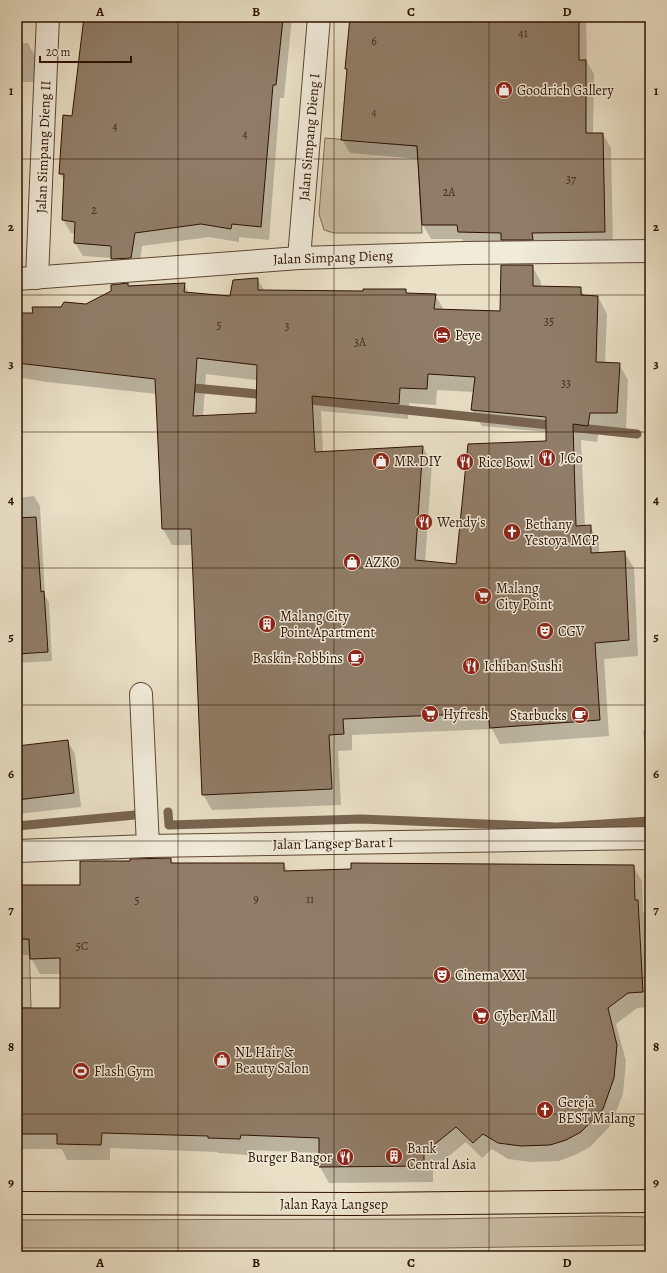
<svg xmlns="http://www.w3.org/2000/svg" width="667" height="1273" viewBox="0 0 667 1273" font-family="Alegreya,serif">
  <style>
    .green { fill: #cabda4; stroke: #7c6852 }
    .shadow { fill: #0003; fill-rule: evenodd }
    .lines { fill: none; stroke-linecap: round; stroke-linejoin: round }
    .stream { stroke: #78644f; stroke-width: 9 }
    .building { fill: #907d67; stroke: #2e1200; fill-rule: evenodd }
    .minor-casing { stroke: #5d4632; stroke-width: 24 }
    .major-casing { stroke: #2e1200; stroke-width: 24 }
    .minor { stroke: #f1ebda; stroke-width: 22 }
    .major { stroke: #eae0c6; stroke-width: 22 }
    .grid { fill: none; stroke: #2e1200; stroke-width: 1; stroke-opacity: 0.55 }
    .labels { text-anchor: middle; stroke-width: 3; stroke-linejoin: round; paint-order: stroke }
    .number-label { font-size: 12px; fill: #462d1a }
    .poi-label { font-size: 14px; fill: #2e1200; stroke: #f1ebda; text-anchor: start }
    .street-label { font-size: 14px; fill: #2e1200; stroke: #f1ebda }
    .neatline { fill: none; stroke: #2e1200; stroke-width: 1.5 }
    .grid-label { font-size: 13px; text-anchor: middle; font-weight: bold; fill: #2e1200 }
  </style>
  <rect width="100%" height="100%" fill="#eae0c6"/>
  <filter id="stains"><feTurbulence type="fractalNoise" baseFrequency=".005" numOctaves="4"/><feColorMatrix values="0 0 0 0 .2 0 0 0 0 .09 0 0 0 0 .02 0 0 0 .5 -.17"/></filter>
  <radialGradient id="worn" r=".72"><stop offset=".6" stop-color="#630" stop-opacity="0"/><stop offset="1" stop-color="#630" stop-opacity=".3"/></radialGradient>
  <g class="green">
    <path d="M325 138 417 146 422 233H334L324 230 319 214Z"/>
    <path d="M17 939H29L31 1008H17Z"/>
    <path d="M604 1216 650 1217V1245L443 1248H17V1220L435 1219Z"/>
  </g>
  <g class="shadow">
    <path d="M17 17H22L17 31Z"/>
    <path d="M85 17H292L284 98H280L269 240 239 237V242L209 237 142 246 139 271 120 273 112 258 83 256 75 243 76 234 71 233 63 220 65 182 60 173 73 118Z"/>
    <path d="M351 17H586L587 62 594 74 593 134H603L611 148 613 246H467L462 239H431L423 225 419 159 350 153 342 139 348 72 346 69Z"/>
    <path d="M17 43H28L36 58 35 82H17Z"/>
    <path d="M532 266 541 282V287L580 288 585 296 598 297 607 314 605 363 619 364 628 380 626 429H599L597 442 581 440 585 527 590 526 599 543V553L624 552 634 568 638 656 604 659 609 736 500 744 492 729 352 735V750L338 751 341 805 212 810 203 794 193 545H172L163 529 157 394 47 382 17 377V314H34L61 308 87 305 128 284 129 287 184 284 189 294 230 297 257 279 265 291 364 292 405 290 407 294 435 295 444 310 501 312ZM206 374 257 380V414L203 416ZM437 390 474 392 472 410 482 426 547 432V442L457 565 425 562 432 464 423 447 323 452 321 411 408 419 409 403 436 405Z"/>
    <path d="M34 496 40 506 45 596 49 602 52 661 17 663V498Z"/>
    <path d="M650 730V761H649L646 756 643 731Z"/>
    <path d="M67 741 75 754 81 807 17 814V747Z"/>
    <path d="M170 859 173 864H284L288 872 633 866 642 881 643 911 647 917 650 1007 637 1008 616 1024 626 1061 623 1094 611 1125 590 1147 575 1155 559 1161 531 1162 508 1159 492 1149 482 1158 466 1142 433 1169V1182L329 1183 320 1167V1153L249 1150V1155L218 1153 217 1152 110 1148V1160H67L62 1149H17V1009H61V974H40L31 958V955H17V886H81L131 862Z"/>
  </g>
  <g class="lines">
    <g class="stream">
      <path d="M183 387 268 395"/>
      <path d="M300 399 637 434"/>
      <path d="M168 812 169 825 361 819 557 827 649 821"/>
      <path d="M17 826 135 815"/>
    </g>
  </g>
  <g class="building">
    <path d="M84 17H174L211 21V17H264L283 19 276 85H273L261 227 232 224 231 229 201 224 135 233 131 258 111 259V246L74 243 75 222 62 220 64 174H59L63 115 72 116Z"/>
    <path d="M350 17H579V60H586V133H603L605 232 532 233 533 240H501V233L458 232 457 225H422L417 146 341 140 347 69H345Z"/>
    <path d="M501 265H533V286L581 287V295L598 296 596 362 620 363 617 413H590L588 426 573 424 576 526 591 525V553L625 551 629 640 595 643 600 720 490 728 488 713 343 719 344 734 329 735 332 789 202 795 191 529H162L155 379 17 363V313H33L32 307H61L64 302 86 304 111 291V285L128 283V286L185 283 184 292 230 296 233 280 258 278V290L363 291V289H406V293L436 294 434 309 500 311ZM197 358 257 365 256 413 193 416ZM428 374 475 377 471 410 546 417V441L468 444 456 564 415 560 423 446 315 452 312 396 399 404 400 388 427 389Z"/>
    <path d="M36 517 41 592 44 591 48 652 17 654V518Z"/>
    <path d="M68 740 74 793 17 800V746Z"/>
    <path d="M171 858V863H284V871L351 869V863L634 865 635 900H638L643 992 628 993 608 1008 617 1045 614 1078 603 1109 581 1132 566 1140 550 1145 521 1146 498 1143 483 1134 473 1143 456 1127 424 1153V1166L319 1167V1138L241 1135 240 1139 208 1138V1136L102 1133 101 1145 57 1144V1134H17V1008H60V958L30 959 29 939H17V885H80V861H130V859Z"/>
  </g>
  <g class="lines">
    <defs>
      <g id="minor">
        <path d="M299 258 319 17"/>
        <path d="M37 278 48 17"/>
        <path d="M17 279 299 258 465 253 650 251"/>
        <path d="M141 694 148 846"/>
        <path d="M17 851 148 846 650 838"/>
      </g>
      <path id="major" d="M17 1203 358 1204 650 1201"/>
    </defs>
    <use href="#minor" class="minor-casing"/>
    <use href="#major" class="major-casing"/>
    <use href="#minor" class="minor"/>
    <use href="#major" class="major"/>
  </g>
  <path class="grid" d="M178 17V1256M334 17V1256M489 17V1256M17 159H650M17 295H650M17 432H650M17 568H650M17 705H650M17 841H650M17 978H650M17 1114H650"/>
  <defs>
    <symbol id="shop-disc" viewBox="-11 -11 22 22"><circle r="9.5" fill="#8f2418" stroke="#f1ebda"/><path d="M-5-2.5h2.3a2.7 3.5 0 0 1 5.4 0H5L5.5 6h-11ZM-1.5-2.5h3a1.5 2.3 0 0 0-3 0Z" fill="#fff"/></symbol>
    <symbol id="hotel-disc" viewBox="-11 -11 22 22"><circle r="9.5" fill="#8f2418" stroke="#f1ebda"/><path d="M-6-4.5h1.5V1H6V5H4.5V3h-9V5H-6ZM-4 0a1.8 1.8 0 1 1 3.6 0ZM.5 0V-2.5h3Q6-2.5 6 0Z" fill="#fff"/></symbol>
    <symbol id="restaurant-disc" viewBox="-11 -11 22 22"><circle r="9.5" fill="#8f2418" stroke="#f1ebda"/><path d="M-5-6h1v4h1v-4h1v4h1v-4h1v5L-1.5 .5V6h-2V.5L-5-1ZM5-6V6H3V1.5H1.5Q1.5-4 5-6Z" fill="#fff"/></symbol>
    <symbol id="church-disc" viewBox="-11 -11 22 22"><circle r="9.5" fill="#8f2418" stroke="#f1ebda"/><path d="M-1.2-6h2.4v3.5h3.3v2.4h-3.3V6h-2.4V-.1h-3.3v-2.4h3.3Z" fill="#fff"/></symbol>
    <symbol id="supermarket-disc" viewBox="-11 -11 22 22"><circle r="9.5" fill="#8f2418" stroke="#f1ebda"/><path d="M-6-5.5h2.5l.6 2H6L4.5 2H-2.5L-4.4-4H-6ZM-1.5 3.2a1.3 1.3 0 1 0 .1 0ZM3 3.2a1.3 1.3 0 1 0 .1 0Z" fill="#fff"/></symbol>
    <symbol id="building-disc" viewBox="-11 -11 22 22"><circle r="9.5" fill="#8f2418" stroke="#f1ebda"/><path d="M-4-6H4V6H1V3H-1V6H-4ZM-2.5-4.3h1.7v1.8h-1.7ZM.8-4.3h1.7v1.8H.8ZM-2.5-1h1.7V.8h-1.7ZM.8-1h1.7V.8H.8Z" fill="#fff"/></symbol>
    <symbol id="theatre-disc" viewBox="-11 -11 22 22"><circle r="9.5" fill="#8f2418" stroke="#f1ebda"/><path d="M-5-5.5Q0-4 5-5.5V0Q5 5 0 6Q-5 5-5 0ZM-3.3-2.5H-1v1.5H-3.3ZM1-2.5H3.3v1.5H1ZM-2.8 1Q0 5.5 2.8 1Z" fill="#fff"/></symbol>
    <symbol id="cafe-disc" viewBox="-11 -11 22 22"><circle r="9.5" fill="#8f2418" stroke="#f1ebda"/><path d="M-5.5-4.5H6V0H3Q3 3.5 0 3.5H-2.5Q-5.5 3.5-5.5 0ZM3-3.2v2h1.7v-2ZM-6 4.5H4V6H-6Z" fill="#fff"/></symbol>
    <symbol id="stadium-disc" viewBox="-11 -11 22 22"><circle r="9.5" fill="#8f2418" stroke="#f1ebda"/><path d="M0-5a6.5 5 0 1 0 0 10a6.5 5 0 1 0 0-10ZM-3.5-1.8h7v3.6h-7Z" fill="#fff"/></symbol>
  </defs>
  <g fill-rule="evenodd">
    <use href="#shop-disc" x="494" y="80" width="20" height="20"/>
    <use href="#hotel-disc" x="432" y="325" width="20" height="20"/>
    <use href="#restaurant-disc" x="537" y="448" width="20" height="20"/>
    <use href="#shop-disc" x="371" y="451" width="20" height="20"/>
    <use href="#restaurant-disc" x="455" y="452" width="20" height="20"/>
    <use href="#restaurant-disc" x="414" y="512" width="20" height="20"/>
    <use href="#church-disc" x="502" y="522" width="20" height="20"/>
    <use href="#shop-disc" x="342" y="552" width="20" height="20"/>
    <use href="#supermarket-disc" x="473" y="586" width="20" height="20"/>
    <use href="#building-disc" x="257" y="614" width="20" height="20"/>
    <use href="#theatre-disc" x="535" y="621" width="20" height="20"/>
    <use href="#cafe-disc" x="346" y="648" width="20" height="20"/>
    <use href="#restaurant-disc" x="461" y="656" width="20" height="20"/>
    <use href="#supermarket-disc" x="420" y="704" width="20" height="20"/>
    <use href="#cafe-disc" x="570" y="705" width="20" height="20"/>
    <use href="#theatre-disc" x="432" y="965" width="20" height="20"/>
    <use href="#supermarket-disc" x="471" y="1006" width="20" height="20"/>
    <use href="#shop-disc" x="212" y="1050" width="20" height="20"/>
    <use href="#stadium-disc" x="71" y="1061" width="20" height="20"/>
    <use href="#church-disc" x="535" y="1100" width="20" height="20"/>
    <use href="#building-disc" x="384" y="1146" width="20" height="20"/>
    <use href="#restaurant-disc" x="335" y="1147" width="20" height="20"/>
  </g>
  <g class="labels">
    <g class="number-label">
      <text x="523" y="37">41</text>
      <text x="374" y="45">6</text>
      <text x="374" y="116">4</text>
      <text x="115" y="130">4</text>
      <text x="245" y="138">4</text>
      <text x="571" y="183">37</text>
      <text x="449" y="196">2A</text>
      <text x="94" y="214">2</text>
      <text x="549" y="325">35</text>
      <text x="219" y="329">5</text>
      <text x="287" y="330">3</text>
      <text x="360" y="346">3A</text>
      <text x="566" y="387">33</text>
      <text x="256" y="903">9</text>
      <text x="310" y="903">11</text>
      <text x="137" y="904">5</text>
      <text x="82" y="950">5C</text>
    </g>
    <g class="poi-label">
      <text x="517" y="95">Goodrich Gallery</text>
      <text x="455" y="340">Peye</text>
      <text x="560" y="463">J.Co</text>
      <text x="394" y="466">MR.DIY</text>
      <text x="478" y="467">Rice Bowl</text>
      <text x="437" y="527">Wendy's</text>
      <text x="525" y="529">Bethany<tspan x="525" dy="16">Yestoya MCP</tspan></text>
      <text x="365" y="567">AZKO</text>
      <text x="496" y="593">Malang<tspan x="496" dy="16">City Point</tspan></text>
      <text x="280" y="621">Malang City<tspan x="280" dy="16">Point Apartment</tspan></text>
      <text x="558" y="636">CGV</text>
      <text x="343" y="663" text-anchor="end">Baskin-Robbins</text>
      <text x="484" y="671">Ichiban Sushi</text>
      <text x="443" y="719">Hyfresh</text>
      <text x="567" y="720" text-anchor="end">Starbucks</text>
      <text x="455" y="980">Cinema XXI</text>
      <text x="494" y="1021">Cyber Mall</text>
      <text x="235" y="1057">NL Hair &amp;<tspan x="235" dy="16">Beauty Salon</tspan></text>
      <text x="94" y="1076">Flash Gym</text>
      <text x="558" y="1107">Gereja<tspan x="558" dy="16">BEST Malang</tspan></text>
      <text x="407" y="1153">Bank<tspan x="407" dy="16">Central Asia</tspan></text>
      <text x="332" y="1162" text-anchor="end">Burger Bangor</text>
    </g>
    <g class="street-label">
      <text transform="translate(309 137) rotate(-85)" y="5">Jalan Simpang Dieng I</text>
      <text transform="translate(43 147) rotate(-88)" y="5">Jalan Simpang Dieng II</text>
      <text transform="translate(333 257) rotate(-2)" y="5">Jalan Simpang Dieng</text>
      <text transform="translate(333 843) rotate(-1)" y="5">Jalan Langsep Barat I</text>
      <text x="334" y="1209">Jalan Raya Langsep</text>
    </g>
  </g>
  <rect width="667" height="1273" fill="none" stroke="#eae0c6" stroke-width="44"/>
  <path d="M40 56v6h91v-6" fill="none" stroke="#2e1200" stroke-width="2"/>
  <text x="46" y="56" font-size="12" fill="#2e1200" stroke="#f1ebda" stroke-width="3" paint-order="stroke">20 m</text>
  <rect x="22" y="22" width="623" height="1229" class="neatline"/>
  <g class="grid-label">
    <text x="100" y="16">A</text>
    <text x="256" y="16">B</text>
    <text x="411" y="16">C</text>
    <text x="567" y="16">D</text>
    <text x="11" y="95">1</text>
    <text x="656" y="95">1</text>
    <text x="11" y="231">2</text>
    <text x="656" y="231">2</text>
    <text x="11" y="368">3</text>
    <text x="656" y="368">3</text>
    <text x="11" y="504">4</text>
    <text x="656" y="504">4</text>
    <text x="11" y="641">5</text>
    <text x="656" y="641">5</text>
    <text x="11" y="778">6</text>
    <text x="656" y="778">6</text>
    <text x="11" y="914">7</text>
    <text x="656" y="914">7</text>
    <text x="11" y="1051">8</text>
    <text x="656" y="1051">8</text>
    <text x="11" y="1187">9</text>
    <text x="656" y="1187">9</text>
    <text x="100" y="1267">A</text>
    <text x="256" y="1267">B</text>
    <text x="411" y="1267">C</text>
    <text x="567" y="1267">D</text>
  </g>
  <rect width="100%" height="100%" filter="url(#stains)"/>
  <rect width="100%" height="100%" fill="url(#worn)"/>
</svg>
